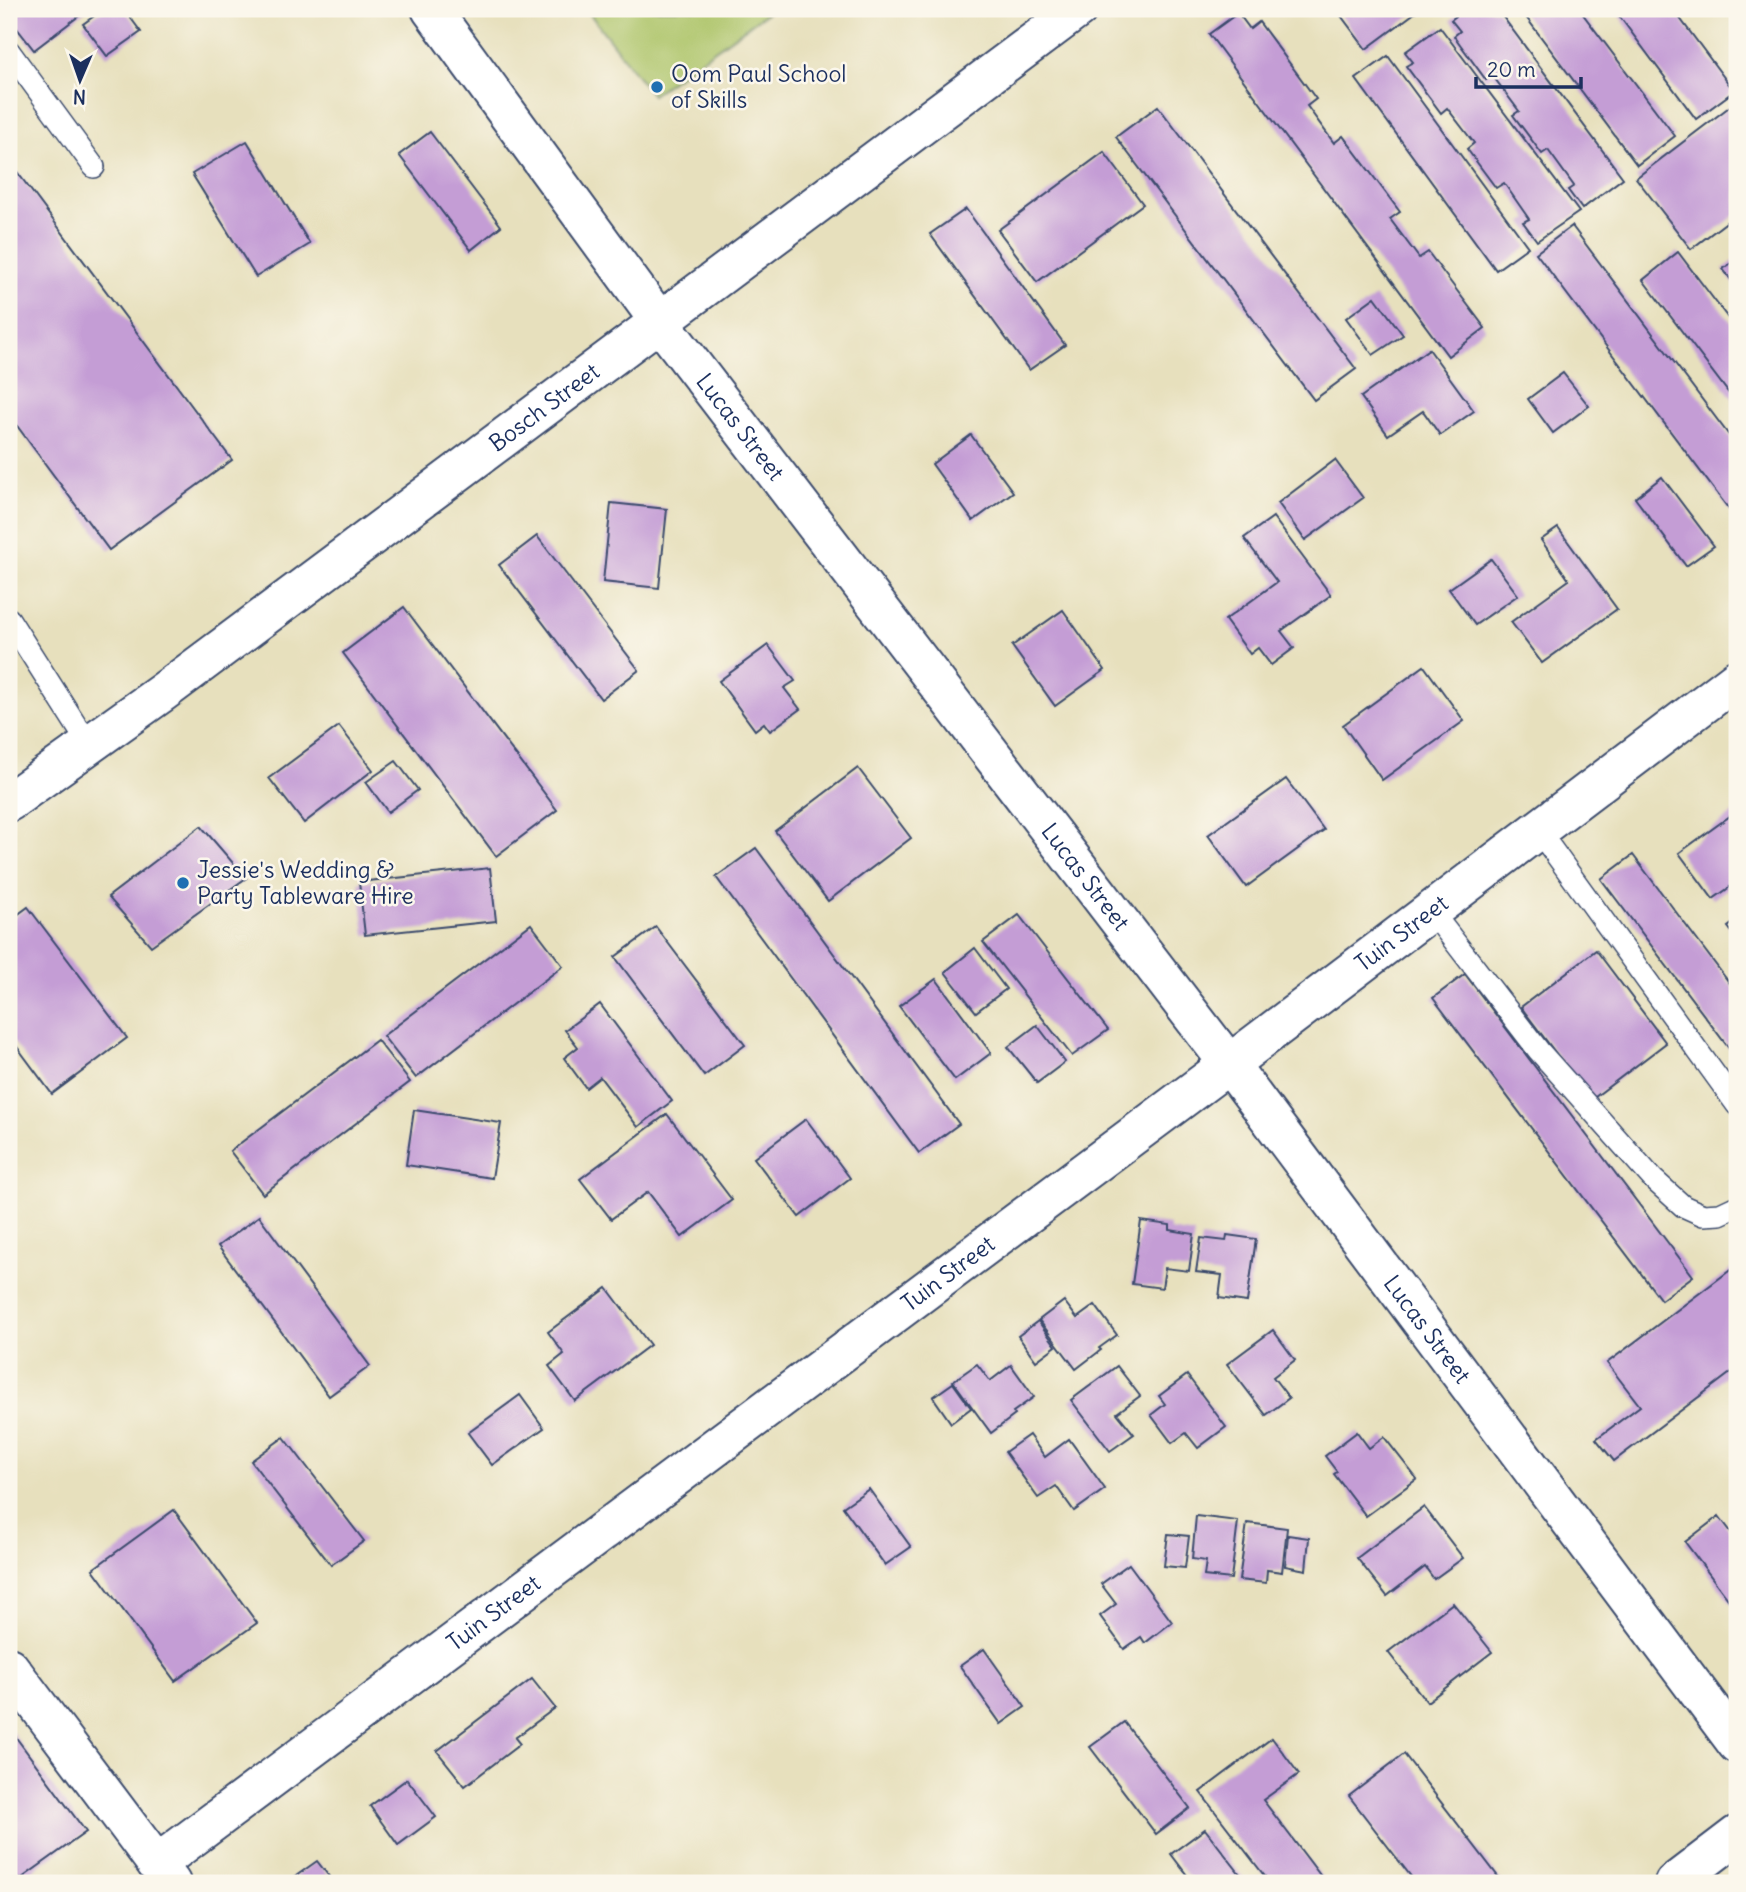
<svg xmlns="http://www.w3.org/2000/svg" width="1746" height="1892" viewBox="0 0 1746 1892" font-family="Delius,sans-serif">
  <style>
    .green { fill: #aec56a; stroke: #647a64; stroke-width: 2 }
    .building { fill: #c49dd5 }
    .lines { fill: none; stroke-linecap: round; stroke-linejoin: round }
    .service-casing { stroke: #3a4a6c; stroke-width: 24 }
    .minor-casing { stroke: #3a4a6c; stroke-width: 42 }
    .tertiary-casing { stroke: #3a4a6c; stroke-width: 42 }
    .service { stroke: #fff; stroke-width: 21 }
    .minor { stroke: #fff; stroke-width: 38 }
    .tertiary { stroke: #fff; stroke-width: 38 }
    .poi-dot { fill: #1f6fb2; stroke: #fbf7ec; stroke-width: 2.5 }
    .labels { text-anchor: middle; stroke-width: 5; stroke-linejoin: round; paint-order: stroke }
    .poi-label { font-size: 23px; fill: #1b2f5e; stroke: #fbf7ec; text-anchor: start }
    .street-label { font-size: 23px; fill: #1b2f5e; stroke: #fbf7ec }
  </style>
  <rect width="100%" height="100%" fill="#fbf7ec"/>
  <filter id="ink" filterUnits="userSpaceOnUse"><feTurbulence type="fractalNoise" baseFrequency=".0143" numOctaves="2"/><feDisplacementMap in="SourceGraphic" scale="14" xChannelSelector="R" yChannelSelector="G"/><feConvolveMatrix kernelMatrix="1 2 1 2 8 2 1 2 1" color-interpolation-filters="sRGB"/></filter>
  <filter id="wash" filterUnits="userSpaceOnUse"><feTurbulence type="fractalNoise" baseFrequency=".00686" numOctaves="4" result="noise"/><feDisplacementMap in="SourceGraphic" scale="28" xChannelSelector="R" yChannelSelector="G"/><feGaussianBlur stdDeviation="1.57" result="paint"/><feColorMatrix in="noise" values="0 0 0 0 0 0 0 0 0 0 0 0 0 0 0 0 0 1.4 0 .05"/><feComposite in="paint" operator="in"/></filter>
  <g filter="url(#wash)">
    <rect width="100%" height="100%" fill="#e7e0bd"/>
    <path class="green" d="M586 9H772L652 95Z"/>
    <g id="blocks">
      <g class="building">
        <path d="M9 9H88L34 50 9 18Z"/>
        <path d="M104 9H124L141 32 107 56 83 24Z"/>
        <path d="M1336 9H1420L1366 49Z"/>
        <path d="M1465 9H1497L1623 178 1582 209 1568 190 1574 186 1548 150 1542 154 1513 115 1519 111 1492 75 1486 80 1454 36 1460 31 1451 20Z"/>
        <path d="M1520 9H1579L1675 136 1637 165Z"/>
        <path d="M1614 9H1673L1734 91 1696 119Z"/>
        <path d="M1238 13 1250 29 1259 22 1316 99 1307 106 1334 143 1343 136 1400 212 1390 219 1419 258 1428 252 1485 328 1448 356 1209 34Z"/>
        <path d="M1440 27 1579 212 1537 241 1523 222 1529 219 1504 183 1496 188 1467 149 1474 143 1447 108 1441 113 1406 66 1413 62 1405 52Z"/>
        <path d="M1388 56 1528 247 1496 270 1356 79Z"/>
        <path d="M1737 101V214L1691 249 1636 178Z"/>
        <path d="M1158 106 1356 369 1314 400 1116 137Z"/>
        <path d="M430 132 501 226 471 250 399 155Z"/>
        <path d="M247 141 310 244 256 277 192 174Z"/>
        <path d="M1104 152 1143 204 1037 282 998 230Z"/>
        <path d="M9 161 232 460 109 550 9 415Z"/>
        <path d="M966 209 1065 345 1029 370 930 234Z"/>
        <path d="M1572 226 1737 446V520L1536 253Z"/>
        <path d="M1678 252 1737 330V404L1643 280Z"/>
        <path d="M1737 259V288L1723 269Z"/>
        <path d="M1375 297 1403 335 1373 355 1346 318Z"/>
        <path d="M1429 349 1474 411 1440 435 1423 411 1388 435 1361 397Z"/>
        <path d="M1563 373 1589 406 1553 433 1528 399Z"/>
        <path d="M971 435 1013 492 973 521 932 464Z"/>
        <path d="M1335 460 1363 498 1305 540 1278 503Z"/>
        <path d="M1662 477 1714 546 1686 566 1635 498Z"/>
        <path d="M611 503 667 509 659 588 603 582Z"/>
        <path d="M1273 517 1331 595 1281 631 1294 648 1271 665 1258 648 1250 654 1225 620 1277 582 1244 538Z"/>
        <path d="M1558 528 1617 609 1542 663 1511 622 1569 580 1541 540Z"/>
        <path d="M537 536 639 670 601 699 499 565Z"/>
        <path d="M1491 559 1518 595 1475 625 1449 589Z"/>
        <path d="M404 607 557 810 496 856 343 653Z"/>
        <path d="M1063 610 1105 670 1055 706 1012 646Z"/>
        <path d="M768 645 795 681 784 688 800 709 770 731 764 723 755 730 719 681Z"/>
        <path d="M1424 666 1464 721 1382 780 1343 725Z"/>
        <path d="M339 726 373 770 304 823 269 778Z"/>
        <path d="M396 761 418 790 388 812 366 782Z"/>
        <path d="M858 768 911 838 828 901 775 831Z"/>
        <path d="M1286 779 1324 830 1246 887 1208 835Z"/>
        <path d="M1737 811V882L1713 899 1679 853Z"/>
        <path d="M201 826 246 878 151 946 108 897Z"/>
        <path d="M756 848 959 1124 919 1153 716 877Z"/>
        <path d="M1633 855 1737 993V1059L1601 879Z"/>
        <path d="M490 868 496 921 365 935 359 882Z"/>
        <path d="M28 907 127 1038 52 1094 9 1036V921Z"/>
        <path d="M1019 915 1108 1030 1072 1056 983 942Z"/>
        <path d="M1737 920V939L1728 927Z"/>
        <path d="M531 924 563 966 416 1078 383 1036Z"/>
        <path d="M656 927 745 1045 704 1076 615 957Z"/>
        <path d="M975 948 1006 989 976 1012 945 972Z"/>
        <path d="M1596 950 1666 1043 1591 1100 1521 1007Z"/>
        <path d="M1465 974 1693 1276 1661 1300 1433 998Z"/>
        <path d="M936 979 991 1053 955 1080 899 1006Z"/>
        <path d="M600 1004 672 1101 638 1127 600 1077 586 1088 564 1058 578 1047 565 1030Z"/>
        <path d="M1037 1025 1065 1062 1037 1083 1008 1047Z"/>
        <path d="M377 1040 410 1082 263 1194 230 1151Z"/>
        <path d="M414 1110 501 1123 492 1178 406 1165Z"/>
        <path d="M667 1114 732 1200 682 1237 648 1192 611 1219 580 1179Z"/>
        <path d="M806 1119 850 1178 799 1217 754 1158Z"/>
        <path d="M259 1216 370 1366 329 1396 218 1246Z"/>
        <path d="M1141 1221 1170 1225V1230L1194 1234 1189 1271 1165 1268 1162 1288 1132 1284Z"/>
        <path d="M1227 1235 1256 1239 1247 1302 1219 1298 1222 1275 1196 1272 1201 1238 1226 1241Z"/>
        <path d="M1737 1265V1368L1614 1461 1596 1439 1640 1406 1607 1363Z"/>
        <path d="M607 1288 650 1345 575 1401 549 1366 564 1354 548 1332Z"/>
        <path d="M1064 1301 1077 1318 1095 1305 1117 1335 1099 1348 1101 1350 1076 1369 1039 1320Z"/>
        <path d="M1038 1321 1056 1346 1036 1361 1018 1336Z"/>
        <path d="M1273 1330 1295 1360 1273 1377 1289 1398 1266 1415 1227 1364Z"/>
        <path d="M977 1364 990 1381 1011 1365 1034 1397 1013 1412 1015 1415 991 1433 953 1381Z"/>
        <path d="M1117 1366 1140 1396 1117 1413 1134 1434 1110 1451 1071 1400Z"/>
        <path d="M1187 1375 1226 1427 1198 1448 1186 1433 1172 1443 1151 1415 1165 1404 1159 1396Z"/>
        <path d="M953 1383 971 1408 951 1423 933 1397Z"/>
        <path d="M520 1395 544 1428 492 1465 468 1433Z"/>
        <path d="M1357 1432 1369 1448 1384 1437 1417 1479 1366 1516 1334 1474 1337 1472 1325 1456Z"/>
        <path d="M1029 1435 1045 1457 1069 1439 1105 1489 1074 1511 1056 1486 1038 1498 1005 1452Z"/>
        <path d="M284 1437 364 1541 331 1565 251 1461Z"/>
        <path d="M869 1489 911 1547 885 1565 843 1507Z"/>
        <path d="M1424 1507 1463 1558 1434 1579 1425 1567 1387 1596 1357 1558Z"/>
        <path d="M174 1510 257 1623 175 1681 93 1569Z"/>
        <path d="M1196 1516 1238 1521 1231 1579 1204 1576 1206 1561 1192 1559Z"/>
        <path d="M1719 1516 1737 1540V1611L1685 1542Z"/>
        <path d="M1247 1523 1287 1528 1282 1572 1267 1570 1266 1583 1239 1580Z"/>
        <path d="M1168 1534 1189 1536 1185 1568 1164 1566Z"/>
        <path d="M1288 1535 1309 1538 1306 1570 1285 1566Z"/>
        <path d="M1129 1564 1172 1622 1145 1643 1141 1637 1124 1649 1100 1616 1116 1604 1101 1584Z"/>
        <path d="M1453 1603 1492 1652 1427 1702 1388 1652Z"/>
        <path d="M984 1649 1025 1707 1001 1724 960 1666Z"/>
        <path d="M532 1679 555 1708 515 1738 520 1744 465 1786 437 1751Z"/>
        <path d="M1124 1722 1190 1808 1156 1834 1090 1747Z"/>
        <path d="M9 1728 86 1832 15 1883H9Z"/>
        <path d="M1272 1738 1299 1774 1263 1800 1326 1883H1270L1200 1792Z"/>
        <path d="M1404 1754 1503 1883H1416L1349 1796Z"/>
        <path d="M407 1779 436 1817 398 1845 370 1806Z"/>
        <path d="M1205 1829 1247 1883H1193L1171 1854Z"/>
        <path d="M317 1861 334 1883H286Z"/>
      </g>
    </g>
  </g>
  <g filter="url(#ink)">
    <use href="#blocks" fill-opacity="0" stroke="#3a4a6c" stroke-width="2"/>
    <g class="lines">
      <defs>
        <g id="service">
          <path d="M9 51 94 167"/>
          <path d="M9 619 89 745"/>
          <path d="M1538 830 1737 1105"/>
          <path d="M1431 911 1539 1051 1653 1179 1683 1206 1703 1215 1720 1214 1737 1206"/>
        </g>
        <g id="minor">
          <path id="s1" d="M431 9 659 321 1229 1064 1737 1744"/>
          <path d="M9 1667 171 1883"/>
          <path id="s2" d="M157 1864 1229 1064 1737 679"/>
          <path d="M1674 1883 1737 1835"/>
        </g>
        <g id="tertiary">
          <path id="s3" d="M9 802 163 692 1078 9"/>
        </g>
      </defs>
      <use href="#service" class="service-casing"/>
      <use href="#minor" class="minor-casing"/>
      <use href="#tertiary" class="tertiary-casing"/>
      <use href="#service" class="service"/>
      <use href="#minor" class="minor"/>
      <use href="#tertiary" class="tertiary"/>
    </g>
  </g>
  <g class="poi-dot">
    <circle cx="657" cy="87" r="7"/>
    <circle cx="183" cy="883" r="7"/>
  </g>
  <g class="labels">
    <g class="poi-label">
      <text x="671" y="82">Oom Paul School<tspan x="671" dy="26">of Skills</tspan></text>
      <text x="197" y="878">Jessie's Wedding &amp;<tspan x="197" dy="26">Party Tableware Hire</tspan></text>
    </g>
    <g class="street-label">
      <text dy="8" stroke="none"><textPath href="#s3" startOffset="665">Bosch Street</textPath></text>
      <text dy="8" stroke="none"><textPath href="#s1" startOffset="520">Lucas Street</textPath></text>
      <text dy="8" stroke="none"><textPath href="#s1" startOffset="1087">Lucas Street</textPath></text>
      <text dy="8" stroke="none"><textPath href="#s2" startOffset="1554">Tuin Street</textPath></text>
      <text dy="8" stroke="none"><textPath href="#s2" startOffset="987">Tuin Street</textPath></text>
      <text dy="8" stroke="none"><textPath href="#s1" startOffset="1654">Lucas Street</textPath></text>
      <text dy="8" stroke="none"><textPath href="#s2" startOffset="420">Tuin Street</textPath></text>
    </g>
  </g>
  <rect width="1746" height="1892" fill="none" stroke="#fbf7ec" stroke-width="35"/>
  <g transform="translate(80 80) rotate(182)" stroke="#fbf7ec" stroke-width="5" paint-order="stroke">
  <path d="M0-5L12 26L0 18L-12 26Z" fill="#1b2f5e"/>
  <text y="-10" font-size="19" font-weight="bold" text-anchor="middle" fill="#1b2f5e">N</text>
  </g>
  <path d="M1476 77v10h105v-10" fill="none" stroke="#1b2f5e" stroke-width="3.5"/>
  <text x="1487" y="77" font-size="21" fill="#1b2f5e" stroke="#fbf7ec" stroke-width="5" paint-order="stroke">20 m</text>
</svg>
